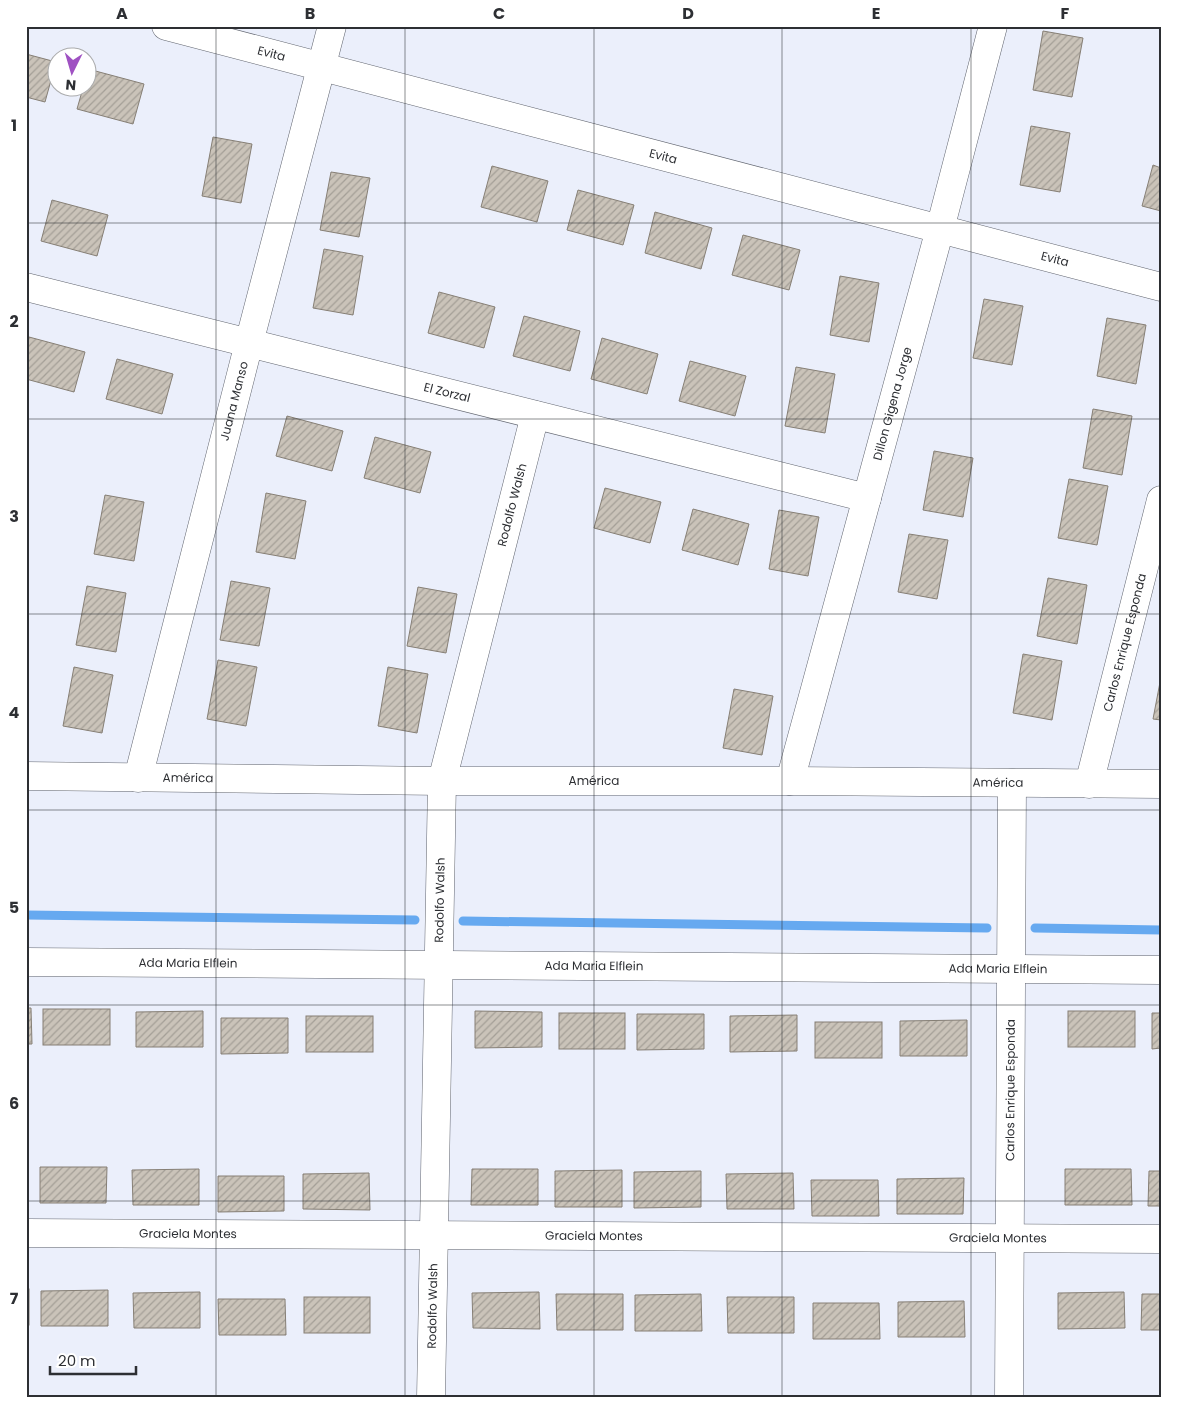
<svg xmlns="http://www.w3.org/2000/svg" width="1187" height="1424" viewBox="0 0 1187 1424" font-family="Poppins,sans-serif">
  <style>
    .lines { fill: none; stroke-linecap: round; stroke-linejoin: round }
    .stream { stroke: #66a9f0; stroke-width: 9 }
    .building { fill: url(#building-hatch); stroke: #867f75 }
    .minor-casing { stroke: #61656f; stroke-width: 29 }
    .tertiary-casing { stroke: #61656f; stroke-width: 29 }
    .minor { stroke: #fff; stroke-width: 28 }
    .tertiary { stroke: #fff; stroke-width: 28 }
    .grid { fill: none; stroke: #2d2f33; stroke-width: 1; stroke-opacity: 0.55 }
    .labels { text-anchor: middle; stroke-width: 4.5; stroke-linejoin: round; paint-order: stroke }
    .street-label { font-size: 12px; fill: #2d2f33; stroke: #fff }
    .neatline { fill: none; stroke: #2d2f33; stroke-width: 2 }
    .grid-label { font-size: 16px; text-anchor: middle; font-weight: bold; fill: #2d2f33 }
  </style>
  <defs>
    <pattern id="building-hatch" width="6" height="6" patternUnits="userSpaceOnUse" patternTransform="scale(1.25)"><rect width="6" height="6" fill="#cac3b9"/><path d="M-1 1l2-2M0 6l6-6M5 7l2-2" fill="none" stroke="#a49f97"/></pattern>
  </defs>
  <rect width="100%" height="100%" fill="#ebeffb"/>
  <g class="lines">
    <g class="stream">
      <path d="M26 915 415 920"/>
      <path d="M463 921 987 928"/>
      <path d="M1035 928 1161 930"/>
    </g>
  </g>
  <g class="building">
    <path d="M1043 31 1083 38 1072 97 1033 90Z"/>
    <path d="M26 54 56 62 45 102 26 97Z"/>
    <path d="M88 69 144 84 133 124 77 109 83 88H88Z"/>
    <path d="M1031 126 1070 133 1060 192 1020 185Z"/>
    <path d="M213 137 252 144 241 203 202 196Z"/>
    <path d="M1153 165 1161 168V211L1142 206Z"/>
    <path d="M492 166 548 181 537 222 481 207Z"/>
    <path d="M331 172 370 178 359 237 320 230Z"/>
    <path d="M578 190 634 205 623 245 567 230Z"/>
    <path d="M52 200 108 215 97 256 41 241Z"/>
    <path d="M655 212 712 228 701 269 645 253Z"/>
    <path d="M743 235 800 250 789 290 732 275Z"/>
    <path d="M324 249 363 256 353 315 313 308Z"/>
    <path d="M840 276 879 283 869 342 830 335Z"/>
    <path d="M439 292 495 307 484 348 428 333Z"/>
    <path d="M984 299 1023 306 1012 365 973 358Z"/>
    <path d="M524 316 580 331 570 371 513 356Z"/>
    <path d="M1107 318 1146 325 1136 384 1097 376Z"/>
    <path d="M29 337 85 352 74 392 26 379V347Z"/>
    <path d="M602 338 658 354 647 394 591 379Z"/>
    <path d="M117 359 173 374 162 414 106 399Z"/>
    <path d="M690 361 746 376 735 416 679 401Z"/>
    <path d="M796 367 835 374 825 433 785 426Z"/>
    <path d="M1093 409 1132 416 1122 475 1083 468Z"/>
    <path d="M287 416 343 431 332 471 276 456Z"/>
    <path d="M375 437 431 452 420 493 364 478Z"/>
    <path d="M934 451 973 458 963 517 923 510Z"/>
    <path d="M1069 479 1108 486 1097 545 1058 538Z"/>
    <path d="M605 488 661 502 650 543 594 528Z"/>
    <path d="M266 493 306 501 295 559 256 552Z"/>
    <path d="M105 495 144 502 134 561 94 554Z"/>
    <path d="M693 509 749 524 738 565 682 550Z"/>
    <path d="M779 510 819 517 808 576 769 569Z"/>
    <path d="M909 534 948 540 937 599 898 592Z"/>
    <path d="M1048 578 1087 585 1077 644 1037 636Z"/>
    <path d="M231 581 270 588 259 646 220 640Z"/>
    <path d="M87 586 126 593 116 652 76 645Z"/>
    <path d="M418 587 457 594 446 653 407 646Z"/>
    <path d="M1023 654 1062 661 1052 720 1013 713Z"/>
    <path d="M218 660 257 667 246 726 207 719Z"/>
    <path d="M74 667 113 675 102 733 63 726Z"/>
    <path d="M388 667 428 674 417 733 378 726Z"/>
    <path d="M1161 677V720L1153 719Z"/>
    <path d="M734 689 773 696 762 755 723 748Z"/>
    <path d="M26 1008H31L32 1044H26Z"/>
    <rect x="43" y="1009" width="67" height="36"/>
    <path d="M203 1011V1047H136V1012Z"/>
    <path d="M475 1011 542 1012V1047L475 1048Z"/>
    <rect x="1068" y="1011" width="67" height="36"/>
    <rect x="559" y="1013" width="66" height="36"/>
    <path d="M1152 1013H1161V1048L1152 1049Z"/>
    <path d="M637 1014H704V1049L637 1050Z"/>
    <path d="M797 1015V1051L730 1052V1016Z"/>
    <rect x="306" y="1016" width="67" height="36"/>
    <path d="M221 1018H288V1053L221 1054Z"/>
    <path d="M967 1020V1056H900V1021Z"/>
    <rect x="815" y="1022" width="67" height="36"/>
    <rect x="26" y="1166" width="2" height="36"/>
    <path d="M40 1167H107L106 1203H40Z"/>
    <path d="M199 1169V1205H133L132 1170Z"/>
    <path d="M472 1169H538V1205H471Z"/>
    <path d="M1065 1169H1131L1132 1205H1065Z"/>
    <path d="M622 1170V1207H555V1171Z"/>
    <path d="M701 1171V1207L634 1208V1172Z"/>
    <path d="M1149 1171H1161V1206H1148Z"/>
    <path d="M369 1173 370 1210 303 1209V1174Z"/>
    <path d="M793 1173 794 1209H727L726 1174Z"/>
    <path d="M218 1176H284V1211L218 1212Z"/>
    <path d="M964 1178 963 1214H897V1179Z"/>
    <path d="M811 1180H878L879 1216H812Z"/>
    <rect x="26" y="1289" width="3" height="36"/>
    <path d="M108 1290V1326H41V1291Z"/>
    <path d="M200 1292V1328H134L133 1293Z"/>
    <path d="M539 1292 540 1329 473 1328 472 1293Z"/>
    <path d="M1124 1292 1125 1328 1058 1329V1293Z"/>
    <path d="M556 1294H623V1330H557Z"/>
    <path d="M701 1294 702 1331H635V1295Z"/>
    <path d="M1142 1294H1161V1330H1141Z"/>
    <rect x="304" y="1297" width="66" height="36"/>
    <path d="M727 1297H794V1333H728Z"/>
    <path d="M218 1299H285L286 1335H219Z"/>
    <path d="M964 1301 965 1337H898V1302Z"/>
    <path d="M813 1303H879L880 1339H813Z"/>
  </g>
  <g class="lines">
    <defs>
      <g id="minor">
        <path id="s1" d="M26 287 867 498"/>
        <path id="s2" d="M26 776 442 781H790L1161 784"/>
        <path id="s3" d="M138 778 249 343 332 26"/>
        <path id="s4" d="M790 781 940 229 993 26"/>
        <path id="s5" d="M1089 784 1161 500"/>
        <path id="s6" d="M26 962 1161 970"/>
        <path id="s7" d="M26 1233 1161 1239"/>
        <path id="s8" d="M431 1398 442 781 535 415"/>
        <path id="s9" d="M1009 1398 1012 783"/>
      </g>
      <g id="tertiary">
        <path id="s10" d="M166 26 1161 287"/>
      </g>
    </defs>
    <use href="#minor" class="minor-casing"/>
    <use href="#tertiary" class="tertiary-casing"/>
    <use href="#minor" class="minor"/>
    <use href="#tertiary" class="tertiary"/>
  </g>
  <path class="grid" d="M216 26V1398M405 26V1398M594 26V1398M782 26V1398M971 26V1398M26 223H1161M26 419H1161M26 614H1161M26 810H1161M26 1005H1161M26 1201H1161"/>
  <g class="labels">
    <g class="street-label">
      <text dy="4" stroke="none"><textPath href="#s10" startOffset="109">Evita</textPath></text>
      <text dy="4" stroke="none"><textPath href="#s10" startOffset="514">Evita</textPath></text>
      <text dy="4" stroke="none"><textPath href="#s10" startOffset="919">Evita</textPath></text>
      <text dy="4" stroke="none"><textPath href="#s1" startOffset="434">El Zorzal</textPath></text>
      <text dy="4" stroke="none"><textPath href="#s3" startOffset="389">Juana Manso</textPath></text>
      <text dy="4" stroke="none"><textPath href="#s4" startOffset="391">Dillon Gigena Jorge</textPath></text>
      <text dy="4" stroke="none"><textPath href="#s8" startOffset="902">Rodolfo Walsh</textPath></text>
      <text dy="4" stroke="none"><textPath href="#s5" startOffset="146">Carlos Enrique Esponda</textPath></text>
      <text dy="4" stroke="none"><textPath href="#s2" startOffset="162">América</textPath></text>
      <text dy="4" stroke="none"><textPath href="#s2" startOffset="568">América</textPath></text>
      <text dy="4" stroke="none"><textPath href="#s2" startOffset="972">América</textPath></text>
      <text dy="4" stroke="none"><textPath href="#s8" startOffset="498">Rodolfo Walsh</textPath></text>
      <text dy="4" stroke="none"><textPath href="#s6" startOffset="162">Ada Maria Elflein</textPath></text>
      <text dy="4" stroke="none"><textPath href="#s6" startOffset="568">Ada Maria Elflein</textPath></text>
      <text dy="4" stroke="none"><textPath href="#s6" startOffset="972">Ada Maria Elflein</textPath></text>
      <text dy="4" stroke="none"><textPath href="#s9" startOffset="308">Carlos Enrique Esponda</textPath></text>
      <text dy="4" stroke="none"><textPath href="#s7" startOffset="162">Graciela Montes</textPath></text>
      <text dy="4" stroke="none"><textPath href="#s7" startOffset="568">Graciela Montes</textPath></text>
      <text dy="4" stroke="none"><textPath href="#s7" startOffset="972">Graciela Montes</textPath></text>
      <text dy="4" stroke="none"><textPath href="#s8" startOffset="92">Rodolfo Walsh</textPath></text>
    </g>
  </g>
  <rect width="1187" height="1424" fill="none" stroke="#ffffff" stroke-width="55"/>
  <g transform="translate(72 72) rotate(185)"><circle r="24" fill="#ffffff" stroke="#abacad"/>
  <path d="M0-4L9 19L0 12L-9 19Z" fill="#9f51c2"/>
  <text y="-8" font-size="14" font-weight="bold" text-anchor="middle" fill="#2d2f33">N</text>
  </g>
  <path d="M50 1366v8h86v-8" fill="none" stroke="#2d2f33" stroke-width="2.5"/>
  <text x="58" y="1366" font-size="15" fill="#2d2f33" stroke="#ffffff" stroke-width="4" paint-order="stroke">20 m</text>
  <rect x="28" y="28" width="1132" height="1368" class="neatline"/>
  <g class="grid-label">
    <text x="122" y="19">A</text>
    <text x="310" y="19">B</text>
    <text x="499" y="19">C</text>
    <text x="688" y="19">D</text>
    <text x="876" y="19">E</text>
    <text x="1065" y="19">F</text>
    <text x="14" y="131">1</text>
    <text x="14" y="327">2</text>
    <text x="14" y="522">3</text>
    <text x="14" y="718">4</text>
    <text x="14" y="913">5</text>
    <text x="14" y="1109">6</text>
    <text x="14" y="1304">7</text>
  </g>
</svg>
